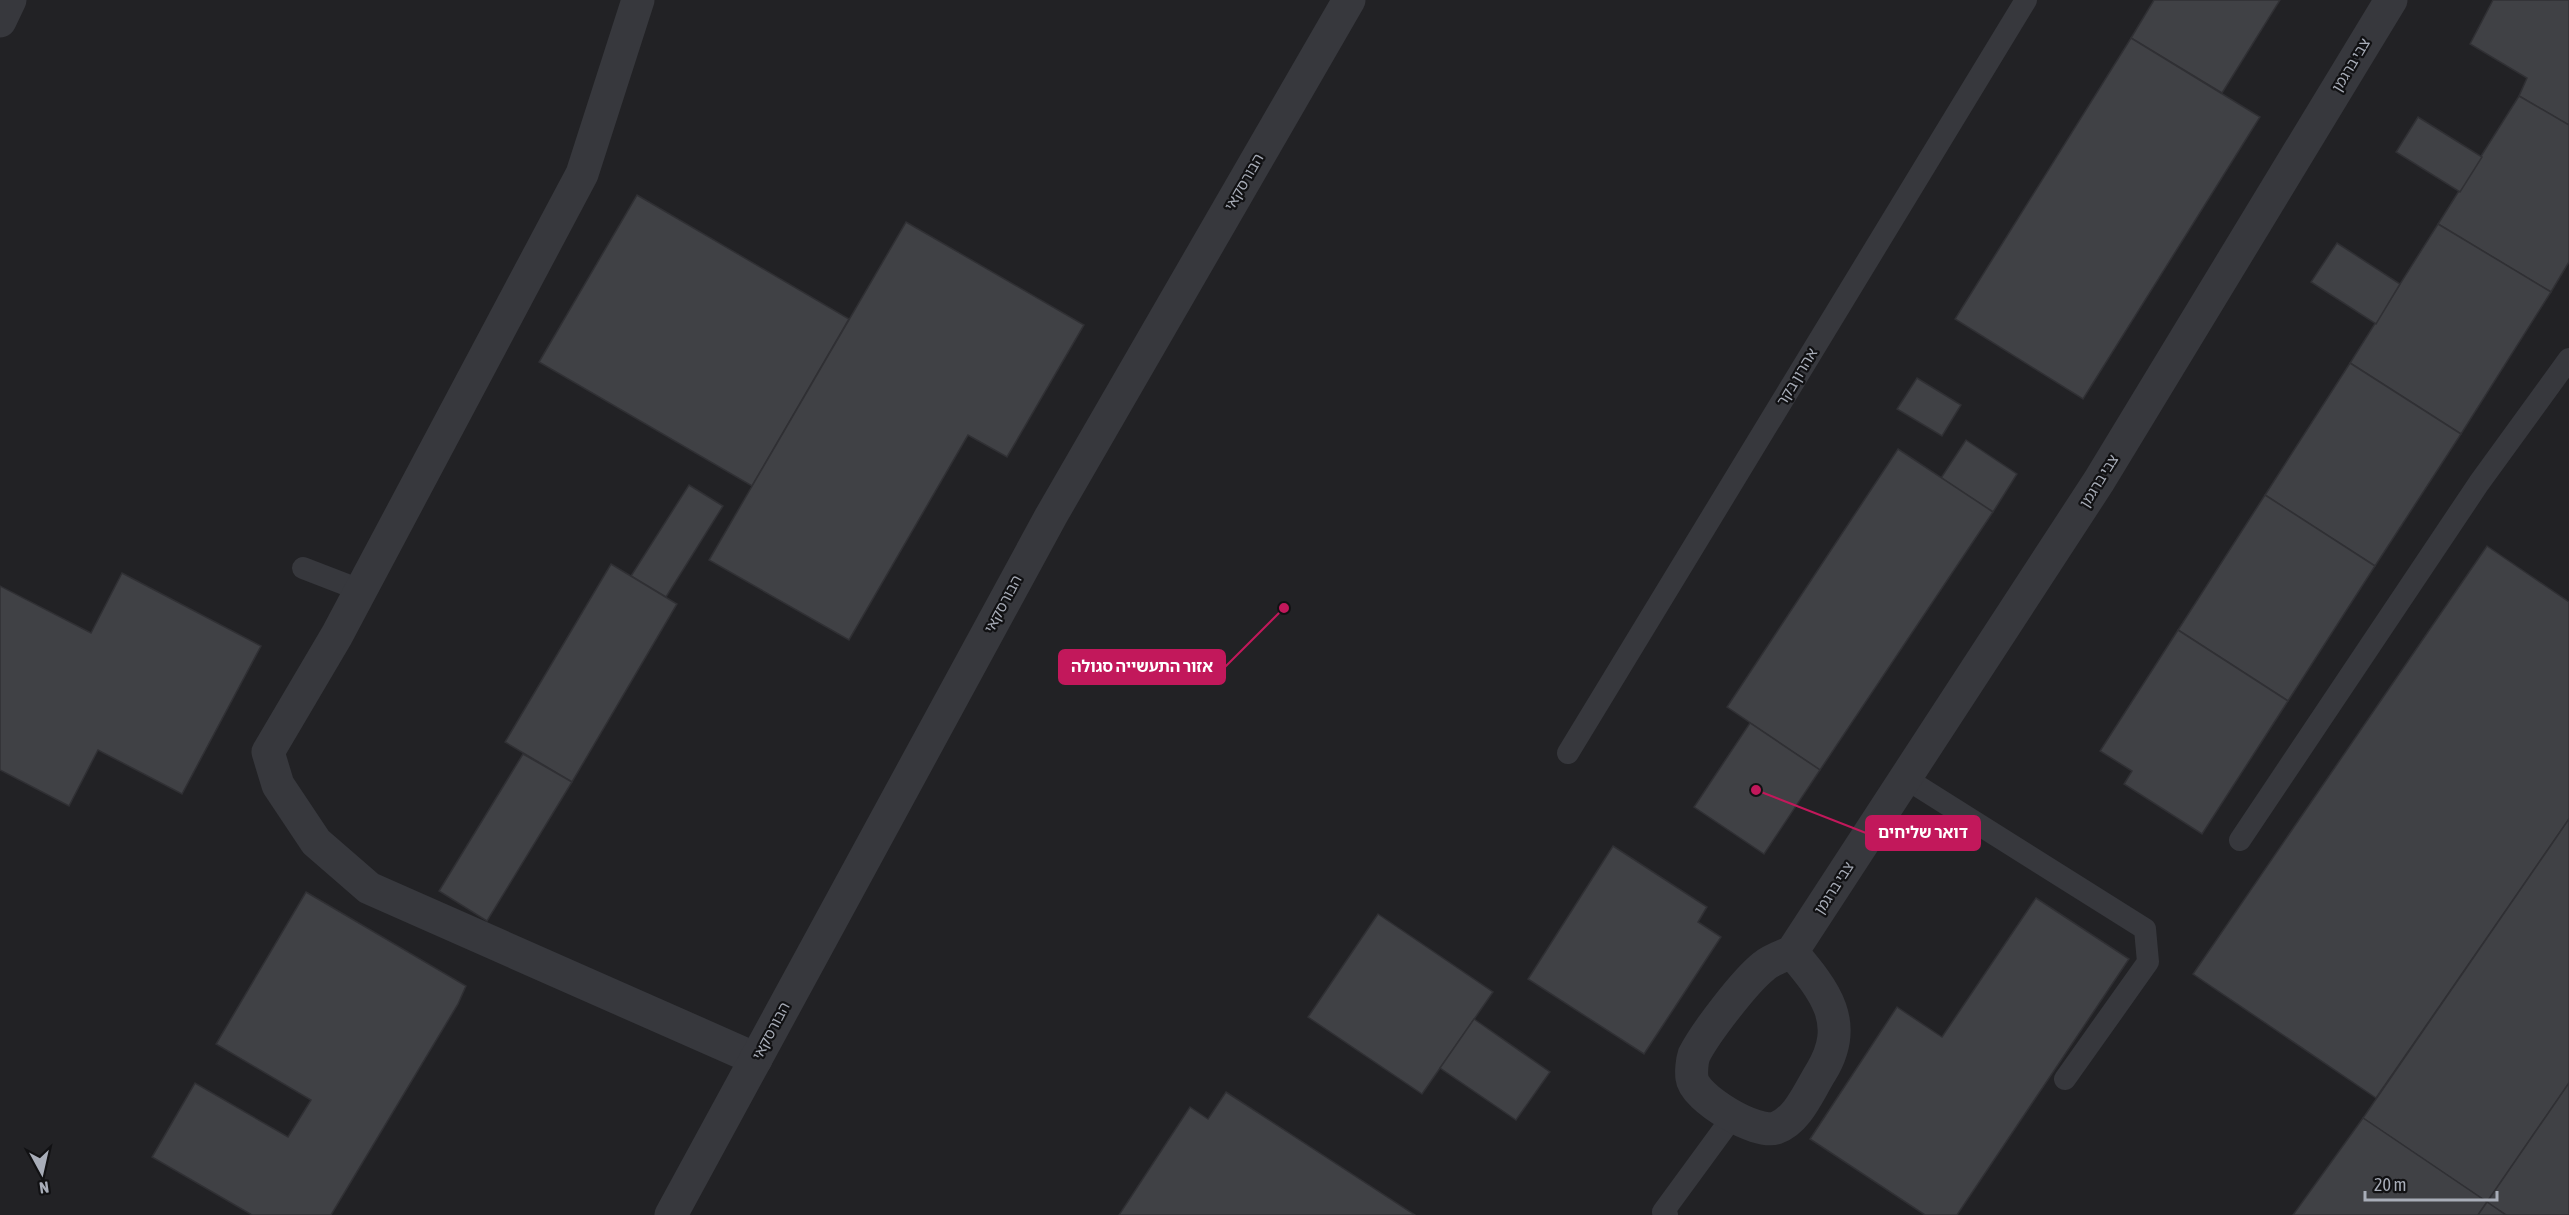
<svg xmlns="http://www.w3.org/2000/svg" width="2569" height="1215" viewBox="0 0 2569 1215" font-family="'Asap Condensed','Noto Sans Hebrew',sans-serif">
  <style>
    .built { fill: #222225 }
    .building { fill: #404145; stroke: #303034; stroke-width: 1.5 }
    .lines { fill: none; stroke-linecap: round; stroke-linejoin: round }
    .service { stroke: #37383d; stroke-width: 22 }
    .minor { stroke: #37383d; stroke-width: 33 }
    .labels { text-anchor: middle; stroke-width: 4.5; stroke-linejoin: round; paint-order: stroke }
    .street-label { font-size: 15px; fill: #a8adb8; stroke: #111113 }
    .leader { fill: none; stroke: #c2185b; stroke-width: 2 }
    .callout-dot { fill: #c2185b; stroke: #111113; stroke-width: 2 }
    .callout { fill: #c2185b; stroke: #c2185b; stroke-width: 2 }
    .callout-label { font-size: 16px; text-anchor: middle; font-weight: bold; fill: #fff }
  </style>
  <rect width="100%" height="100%" fill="#161618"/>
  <rect class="built" x="0" y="0" width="2569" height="1215"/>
  <g class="building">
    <path d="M2154 0H2280L2222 93 2131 38Z"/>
    <path d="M2493 0H2569V125L2519 96 2527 78 2470 44Z"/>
    <path d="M2131 38 2260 117 2083 399 1955 319Z"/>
    <path d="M2519 96 2569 125V262L2551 292 2438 224Z"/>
    <path d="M2418 117 2482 157 2460 192 2396 152Z"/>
    <path d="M637 195 849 319 752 486 539 362Z"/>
    <path d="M906 222 1084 325 1007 457 968 435 849 640 709 560Z"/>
    <path d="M2438 224 2551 292 2461 434 2350 363Z"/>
    <path d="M2337 243 2400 284 2376 324 2311 282Z"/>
    <path d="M2350 363 2461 434 2375 566 2265 495Z"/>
    <path d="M1917 378 1961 405 1942 436 1897 409Z"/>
    <path d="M1966 440 2017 474 1993 512 1941 478Z"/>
    <path d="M1898 449 1993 512 1820 770 1727 707Z"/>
    <path d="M689 485 723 506 666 597 631 576Z"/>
    <path d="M2265 495 2375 566 2288 701 2178 630Z"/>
    <path d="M2487 546 2569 602V819L2376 1098 2193 974Z"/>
    <path d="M611 564 677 604 572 782 505 742Z"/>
    <path d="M122 573 261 646 182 794 98 750 69 806 0 770V586L91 633Z"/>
    <path d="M2178 630 2288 701 2202 834 2124 784 2132 771 2100 751Z"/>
    <path d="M1750 723 1820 770 1764 854 1694 807Z"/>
    <path d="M523 754 572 782 487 921 439 891Z"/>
    <path d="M2569 819V1083L2487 1202 2363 1118Z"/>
    <path d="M1613 846 1707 907 1698 922 1721 937 1644 1054 1528 979Z"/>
    <path d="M306 892 466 986 458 1004 331 1215H252L152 1157 195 1083 288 1137 311 1100 216 1044Z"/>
    <path d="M2036 898 2129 959 1957 1215H1925L1810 1139 1897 1007 1942 1037Z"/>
    <path d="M1378 914 1493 992 1422 1094 1308 1017Z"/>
    <path d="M1474 1019 1550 1072 1516 1120 1440 1068Z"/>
    <path d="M2569 1083V1215H2506L2487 1202Z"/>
    <path d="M1226 1092 1415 1215H1119L1190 1107 1208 1119Z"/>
    <path d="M2363 1118 2487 1202 2478 1215H2293Z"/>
    <path d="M2487 1202 2506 1215H2478Z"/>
  </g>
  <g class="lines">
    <g class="service">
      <path d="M303 568 360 590"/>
      <path d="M1568 753 2026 0"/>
      <path d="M1905 778 2145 929 2148 962 2065 1079"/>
      <path d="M2240 840 2479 483 2569 359"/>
      <path d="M1667 1215 1663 1212 1734 1115"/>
    </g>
    <g class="minor">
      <path d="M638 0 582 174 337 635 268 752 278 785 316 842 369 888 756 1059"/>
      <path d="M0 21 10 0"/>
      <path d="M1792 952C1825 991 1851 1023 1821 1072 1809 1091 1798 1120 1776 1128 1757 1135 1694 1098 1692 1078 1691 1072 1692 1061 1694 1055 1705 1033 1745 981 1764 966 1771 960 1783 956 1792 952L2099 481 2391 0"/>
      <path d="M671 1215 1051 516 1349 0"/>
    </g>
  </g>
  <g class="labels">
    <g class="street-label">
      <text transform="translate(2351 65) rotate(-59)" y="5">צבי ברגמן</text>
      <text transform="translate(1244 182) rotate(-60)" y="5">הבורסקאי</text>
      <text transform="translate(1797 377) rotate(-59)" y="5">אהרון בקר</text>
      <text transform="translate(2099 481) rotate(-58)" y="5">צבי ברגמן</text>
      <text transform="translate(1003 604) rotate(-62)" y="5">הבורסקאי</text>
      <text transform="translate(1834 888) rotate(-57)" y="5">צבי ברגמן</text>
      <text transform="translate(771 1031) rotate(-62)" y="5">הבורסקאי</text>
    </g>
  </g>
  <path class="leader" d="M1284 608L1225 667M1756 790L1866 833"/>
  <g class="callout-dot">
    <circle cx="1284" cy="608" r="6"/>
    <circle cx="1756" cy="790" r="6"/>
  </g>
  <g class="callout">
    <rect x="1059" y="650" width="166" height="34" rx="6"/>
    <rect x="1866" y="816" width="114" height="34" rx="6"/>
  </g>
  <g class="callout-label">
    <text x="1142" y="672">אזור התעשייה סגולה</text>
    <text x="1923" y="838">דואר שליחים</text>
  </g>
  <g transform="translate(42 1173) rotate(172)" stroke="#111113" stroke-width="4.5" paint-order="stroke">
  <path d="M0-4.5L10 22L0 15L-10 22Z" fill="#a8adb8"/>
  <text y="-9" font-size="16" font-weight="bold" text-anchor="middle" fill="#a8adb8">N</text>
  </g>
  <path d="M2365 1191v9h132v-9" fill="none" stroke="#a8adb8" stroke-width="3"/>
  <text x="2374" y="1191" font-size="18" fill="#a8adb8" stroke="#111113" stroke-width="4.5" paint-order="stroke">20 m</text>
</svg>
